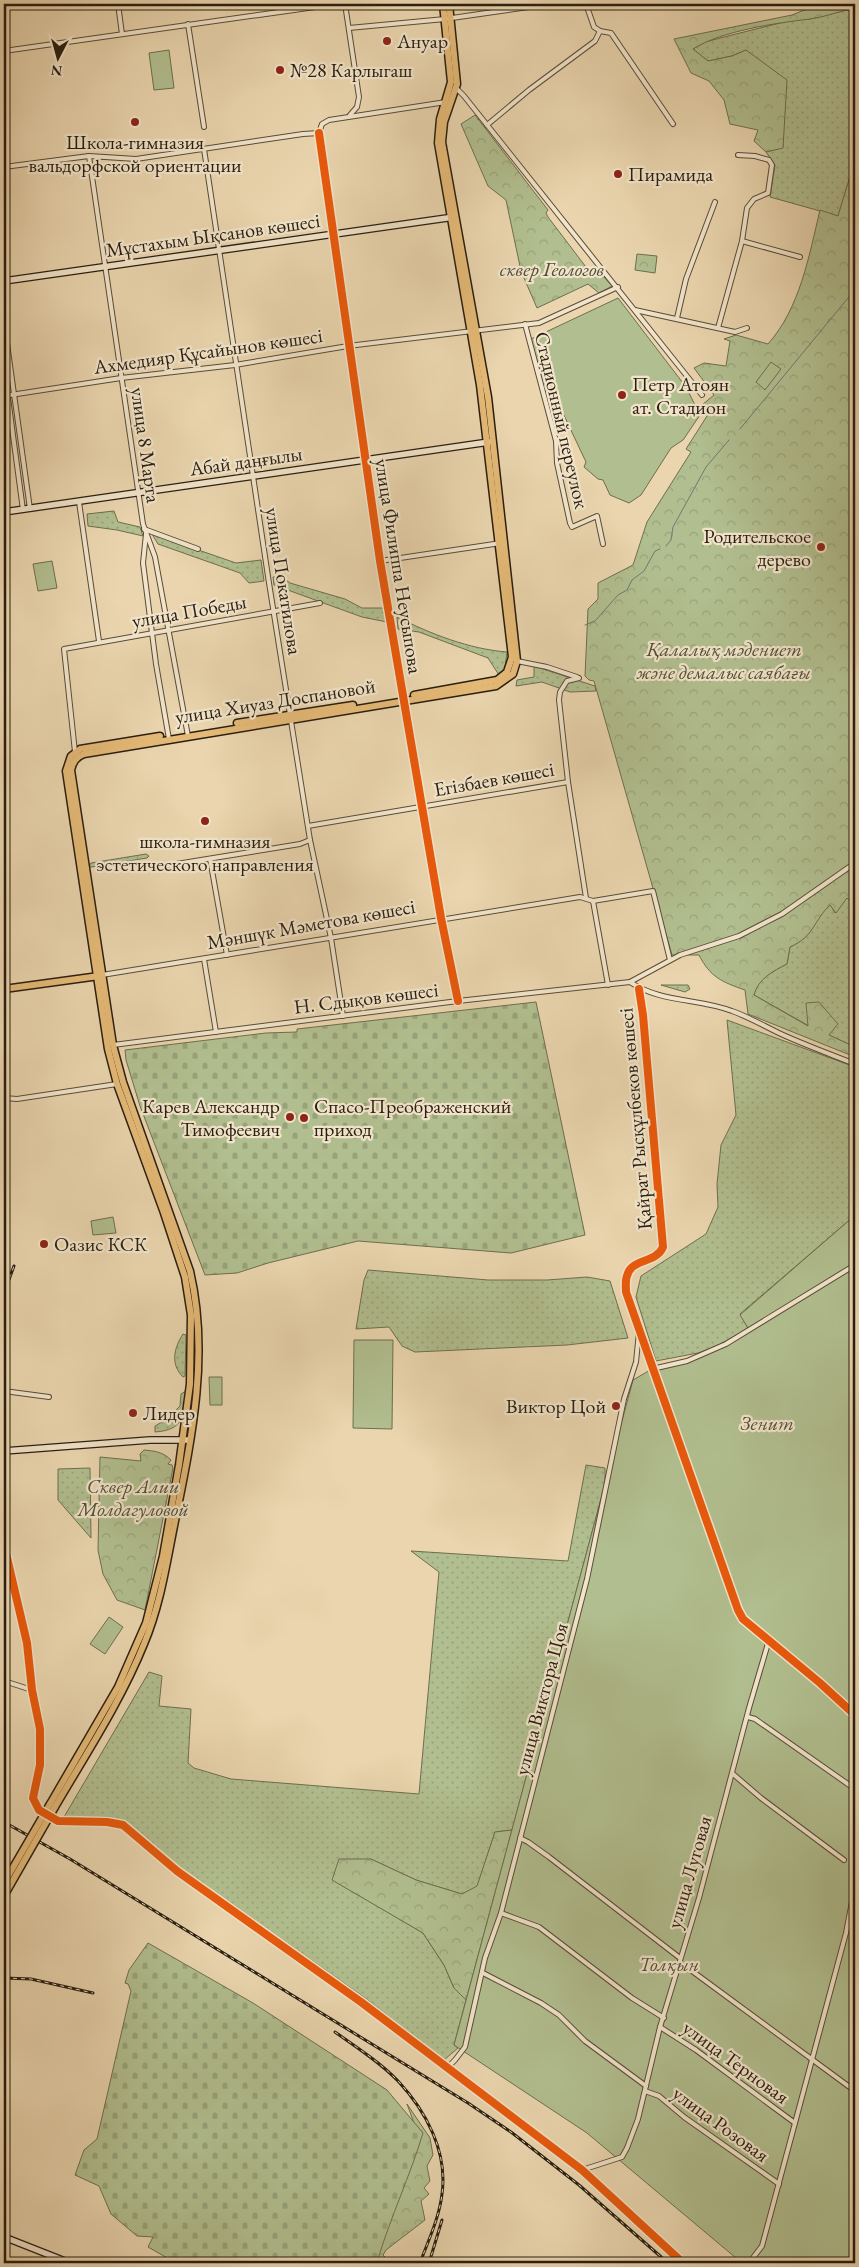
<svg xmlns="http://www.w3.org/2000/svg" width="859" height="2267" viewBox="0 0 859 2267" font-family="'EB Garamond',serif">
  <style>
    .grass { fill: url(#grass-dots); stroke: #6d6e50 }
    .forest { fill: url(#forest-crowns); stroke: #6d6e50 }
    .cemetery { fill: url(#cemetery-stones); stroke: #6d6e50 }
    .garden { fill: #b1be8f; stroke: #6d6e50 }
    .water { fill: #9bb6b5; stroke: #6d7973 }
    .lines { fill: none; stroke-linecap: round; stroke-linejoin: round }
    .stream { stroke: #6d7973; stroke-width: 1 }
    .street-casing { stroke: #594c38; stroke-width: 6 }
    .secondary-casing { stroke: #291e10; stroke-width: 8 }
    .primary-casing { stroke: #291e10; stroke-width: 9 }
    .street { stroke: #f1e4ca; stroke-width: 4 }
    .secondary { stroke: #f1e4ca; stroke-width: 5.5 }
    .primary { stroke: #e5ba77; stroke-width: 6 }
    .rail-casing { stroke: #291e10; stroke-width: 3 }
    .rail { stroke: #f1e4ca; stroke-width: 1; stroke-dasharray: 4; stroke-linecap: butt }
    .primary-bridge-casing { stroke: #291e10; stroke-width: 9; stroke-linecap: butt }
    .primary-bridge { stroke: #e5ba77; stroke-width: 6 }
    .cycleway-casing { stroke: #f1e4ca; stroke-width: 11 }
    .cycleway { stroke: #e8590c; stroke-width: 8 }
    .poi-dot { fill: #8f2418; stroke: #f1e4ca; stroke-width: 2 }
    .labels { text-anchor: middle; stroke-width: 4.5; stroke-linejoin: round; paint-order: stroke }
    .poi-label { font-size: 20px; fill: #291e10; stroke: #f1e4ca; text-anchor: start }
    .street-label { font-size: 20px; fill: #291e10; stroke: #f1e4ca }
    .park-label { font-size: 20px; font-style: italic; fill: #524e36; stroke: #f1e4ca }
  </style>
  <defs>
    <pattern id="grass-dots" width="8" height="8" patternUnits="userSpaceOnUse" patternTransform="scale(1.25)"><rect width="8" height="8" fill="#b1be8f"/><path d="M2 2h.1M6 6h.1" fill="none" stroke="#98a37a" stroke-width="1.8" stroke-linecap="round"/></pattern>
    <pattern id="forest-crowns" width="20" height="18" patternUnits="userSpaceOnUse" patternTransform="scale(1.25)"><rect width="20" height="18" fill="#b1be8f"/><path d="M2 6a3 3 0 1 1 6 0M12 15a3 3 0 1 1 6 0" fill="none" stroke="#98a37a"/></pattern>
    <pattern id="cemetery-stones" width="16" height="16" patternUnits="userSpaceOnUse" patternTransform="scale(1.25)"><rect width="16" height="16" fill="#b1be8f"/><path d="M2 7V4a2 2 0 0 1 4 0v3zM10 15v-3a2 2 0 0 1 4 0v3z" fill="#98a37a"/></pattern>
  </defs>
  <rect width="100%" height="100%" fill="#ead5ae"/>
  <filter id="stains"><feTurbulence type="fractalNoise" baseFrequency=".004" numOctaves="4"/><feColorMatrix values="0 0 0 0 .2 0 0 0 0 .09 0 0 0 0 .02 0 0 0 .5 -.17"/></filter>
  <radialGradient id="worn" r=".72"><stop offset=".6" stop-color="#630" stop-opacity="0"/><stop offset="1" stop-color="#630" stop-opacity=".3"/></radialGradient>
  <g class="grass">
    <path d="M855 8V160L838 216 770 197 775 165 766 152 783 147V126L746 50 732 56 708 61 693 49 705 42 728 36 792 20 810 19Z"/>
    <path d="M114 511 118 522 140 527 143 536 117 530 88 526 87 514Z"/>
    <path d="M152 534 236 563 261 560 264 581 249 583 240 573 158 544Z"/>
    <path d="M281 576 290 583 345 599 362 608H383L387 622 362 617 274 585 273 577Z"/>
    <path d="M397 617C431 634 469 649 507 652L505 668 499 675 488 658 419 632 398 629Z"/>
    <path d="M534 666 595 686 596 691 570 692 542 682 516 686 517 680 534 677Z"/>
    <path d="M146 854 149 856 147 858 91 867 89 866 91 863Z"/>
    <path d="M847 897 855 906V1047L809 1026 754 995C757 979 773 971 787 964L790 947C815 936 813 920 830 904L835 913Z"/>
    <path d="M661 985H688L690 989 685 992Z"/>
    <path d="M727 1020 855 1067V1220L853 1217 740 1314 748 1328 717 1346 698 1353 656 1361 636 1297 641 1276 706 1234 718 1207 717 1184 721 1145 736 1115Z"/>
    <path d="M368 1270 488 1280H547L587 1277 610 1281 628 1338 567 1345 415 1352 402 1346 389 1327 356 1329 364 1280Z"/>
    <path d="M183 1334 186 1335 185 1376 183 1377C170 1364 174 1348 183 1334Z"/>
    <path d="M186 1391C184 1416 184 1430 155 1432V1426L162 1422 163 1413 172 1414 180 1406 181 1394Z"/>
    <path d="M586 1465 605 1468V1484L512 1830 495 1832 477 1887 462 1894 416 1880 371 1859 333 1880 423 1933 444 1965 454 1988 466 2000 454 2045 458 2048 444 2060 365 1998 182 1869 120 1820 109 1817H64L149 1672 162 1676 159 1706 191 1709 188 1763 194 1768 231 1779 419 1794 439 1572 411 1551 568 1561Z"/>
    <path d="M90 1468 91 1538 58 1500V1469Z"/>
  </g>
  <g class="forest">
    <path d="M819 4H855V8C840 11 825 17 810 19 776 23 721 31 693 49L708 61 732 56 746 50 787 80 783 148 766 152 754 141 758 130 730 124 724 100 709 81 691 73 674 39 792 15Z"/>
    <path d="M475 115 548 210 546 213 548 217 592 275 604 277 612 286 599 293 588 284 537 308 521 271 506 200 488 186 461 124Z"/>
    <path d="M855 160V282L853 292 855 361V906L847 898 836 913 830 905C813 921 815 936 790 947L787 964C773 971 758 979 754 995L808 1026 806 1003 819 1002 838 1024 829 1035 855 1047V1057L748 1014 745 990C722 982 710 977 699 955H672L594 681 589 680 585 676 588 609 598 599V583L633 565 647 522 691 452 686 449 707 416 702 405 714 395 694 368 704 363 726 366 730 341 724 339 736 335 768 344C800 308 809 256 820 210L838 216Z"/>
    <path d="M637 254 657 256 655 273 635 270Z"/>
    <path d="M144 1450C155 1451 163 1452 171 1460L168 1464 172 1465 173 1468 145 1610 117 1600 103 1574 98 1550 100 1457 141 1461 140 1454Z"/>
    <path d="M512 1830 466 2000 454 1988 444 1965 423 1933 332 1880 339 1859H371L416 1880 462 1894 477 1886 495 1832Z"/>
    <path d="M407 2104 430 2138 433 2155 427 2166 430 2181 424 2188 429 2194 421 2201 425 2220 386 2250 383 2255 390 2262 388 2263H329L418 2134Z"/>
  </g>
  <g class="cemetery">
    <path d="M536 1002 585 1235 511 1253 358 1241 268 1263 237 1273 205 1275 140 1106 126 1060 125 1050 266 1033 297 1032V1029Z"/>
    <path d="M148 1943 253 2003 387 2090 423 2133C410 2176 391 2216 378 2259L374 2263H176L148 2247 153 2237 137 2236 111 2214 99 2186 75 2175 84 2150 97 2139 131 1991 128 1984 125 1983 129 1970Z"/>
  </g>
  <g class="garden">
    <path d="M169 50 174 88 154 90 149 53Z"/>
    <path d="M618 298 686 387 700 415 683 440 671 448 641 495 629 503 610 495 603 480 598 479 584 467 586 462 551 388 544 389 531 339Z"/>
    <path d="M771 362 781 369 765 390 756 382Z"/>
    <path d="M52 561 57 588 38 591 33 564Z"/>
    <path d="M113 1217 116 1233 93 1235 91 1221Z"/>
    <path d="M853 1217 855 1220V2263H742L587 2133 454 2045 633 1380 652 1369 686 1361 726 1344 748 1328 740 1315Z"/>
    <path d="M354 1340H393L392 1429 353 1428Z"/>
    <path d="M209 1377H222V1405H210Z"/>
    <path d="M109 1617 123 1627 105 1654 90 1644Z"/>
  </g>
  <path class="water" d="M855 282V361L853 292Z"/>
  <g class="lines">
    <g class="stream">
      <path d="M740 429 853 292"/>
      <path d="M666 546 671 540 673 527 706 467 729 440"/>
      <path d="M585 625 595 621 618 595 627 590 632 580 644 571 655 551 660 549"/>
    </g>
    <defs>
      <g id="street">
        <path d="M118 4 122 34"/>
        <path d="M345 4 359 97 357 107 350 115"/>
        <path d="M586 4 594 27 600 31 611 33 673 124"/>
        <path d="M188 24 204 127"/>
        <path d="M349 28 445 19 549 4"/>
        <path d="M4 51 336 4"/>
        <path d="M456 88 464 96 702 395"/>
        <path d="M487 125 529 90 595 41 600 31"/>
        <path d="M319 133 380 561 441 918 458 1001"/>
        <path d="M204 149 269 583 310 840 331 938 343 1016"/>
        <path d="M89 156 143 524 155 557 188 736"/>
        <path d="M4 167 89 156 136 159 303 134 319 133 322 124 329 120 446 102"/>
        <path d="M742 241 800 257"/>
        <path d="M635 310 735 332 747 328"/>
        <path d="M677 318 686 279 715 202"/>
        <path d="M4 322 30 509"/>
        <path d="M525 324 556 441 557 463 570 523 572 527 597 516 603 544"/>
        <path d="M718 328 742 241 747 208 754 199 768 193 772 165 769 160 755 156 738 155"/>
        <path d="M4 368 23 510"/>
        <path d="M4 396 121 378 235 365 348 346 539 323 618 287"/>
        <path d="M79 502 99 641"/>
        <path d="M144 529 198 549"/>
        <path d="M146 534 143 563 156 664 169 739"/>
        <path d="M380 561 501 543"/>
        <path d="M517 661 547 667 577 677"/>
        <path d="M579 678 567 681 560 692 559 700 568 782 586 898"/>
        <path d="M75 752 64 649 320 603"/>
        <path d="M308 826 568 782"/>
        <path d="M210 859 227 955"/>
        <path d="M164 866 300 844 310 840"/>
        <path d="M593 901 608 985"/>
        <path d="M204 959 216 1032"/>
        <path d="M102 975 580 897 593 901 653 891 670 960"/>
        <path d="M630 982C661 1003 698 998 732 1011 749 1017 764 1026 781 1034 805 1045 830 1054 855 1064"/>
        <path d="M639 989 643 1015 663 1247C656 1264 631 1258 627 1276 625 1280 626 1287 626 1292L738 1610 743 1619 820 1683 855 1715"/>
        <path d="M113 1045 458 1001 630 982 680 955 739 936 782 914 855 863"/>
        <path d="M4 1087 5 1098"/>
        <path d="M4 1098 17 1099 117 1084"/>
        <path d="M652 1369 687 1361 726 1344 855 1265"/>
        <path d="M4 1391 49 1397"/>
        <path d="M4 1545 27 1643 32 1690 40 1729V1765L33 1798 39 1810 58 1821 107 1822 123 1825 177 1871 361 2002 582 2170 683 2263"/>
        <path d="M4 1681 32 1690"/>
        <path d="M748 1717 755 1719 855 1789"/>
        <path d="M733 1774 761 1798 844 1860"/>
        <path d="M520 1838 528 1842 549 1857 680 1958"/>
        <path d="M501 1913 539 1927 632 1998 664 2018"/>
        <path d="M679 1965 692 1971 855 2091"/>
        <path d="M483 1973 541 2003 559 2015 585 2041 646 2086"/>
        <path d="M660 2027 696 2050 795 2123"/>
        <path d="M448 2067 455 2060 465 2047 485 1958 501 1913 587 1579 624 1399 636 1362 639 1332"/>
        <path d="M645 2091 659 2096 684 2117 779 2184"/>
        <path d="M582 2170 622 2157 627 2148 638 2119 660 2027 699 1898 749 1708 769 1640"/>
        <path d="M749 2263 762 2246 846 1933 855 1886"/>
      </g>
      <g id="secondary">
        <path d="M4 281 454 217"/>
        <path d="M4 512 489 442"/>
        <path d="M4 1451 150 1440H190"/>
        <path d="M4 2237 70 2263"/>
      </g>
      <g id="primary">
        <path d="M414 695 497 680 507 672 512 657 480 385 438 143 440 119 451 82 443 4"/>
        <path d="M237 723 353 705"/>
        <path d="M4 989 99 976"/>
        <path d="M50 1804 118 1687 146 1623 163 1556 179 1465 190 1384 191 1315 185 1277 164 1213 117 1084 108 1049 66 771 71 756 80 749 160 736"/>
        <path d="M55 1807C86 1754 121 1701 144 1644 160 1606 166 1566 174 1526 191 1442 210 1356 190 1271L123 1082 113 1045 71 770C73 762 76 757 84 754L496 686 513 674 517 661 488 397 442 142 444 122 457 84 449 4"/>
      </g>
    </defs>
    <use href="#street" class="street-casing"/>
    <use href="#secondary" class="secondary-casing"/>
    <use href="#primary" class="primary-casing"/>
    <use href="#street" class="street"/>
    <use href="#secondary" class="secondary"/>
    <use href="#primary" class="primary"/>
    <defs>
      <g id="rail">
        <path d="M4 1293 14 1266"/>
        <path d="M4 1822 70 1859 468 2103 511 2132 579 2185 668 2263"/>
        <path d="M5 1978 31 1979 93 1993"/>
        <path d="M335 2032C356 2047 380 2062 398 2081 426 2111 448 2152 442 2194 439 2219 428 2241 420 2263"/>
        <path d="M429 2263 442 2220"/>
      </g>
    </defs>
    <use href="#rail" class="rail-casing"/>
    <use href="#rail" class="rail"/>
    <defs>
      <g id="primary-bridge">
        <path d="M4 1883 50 1804"/>
        <path d="M4 1896 55 1807"/>
      </g>
    </defs>
    <use href="#primary-bridge" class="primary-bridge-casing"/>
    <use href="#primary-bridge" class="primary-bridge"/>
    <defs>
      <g id="cycleway">
        <path d="M319 133 380 561 441 918 458 1001"/>
        <path d="M639 989 643 1015 663 1247C656 1264 631 1258 627 1276 625 1280 626 1287 626 1292L738 1610 743 1619 820 1683 855 1715"/>
        <path d="M4 1545 27 1643 32 1690 40 1729V1765L33 1798 39 1810 58 1821 107 1822 123 1825 177 1871 361 2002 582 2170 683 2263"/>
      </g>
    </defs>
    <use href="#cycleway" class="cycleway-casing"/>
    <use href="#cycleway" class="cycleway"/>
  </g>
  <g class="poi-dot">
    <circle cx="387" cy="41" r="5"/>
    <circle cx="280" cy="70" r="5"/>
    <circle cx="135" cy="122" r="5"/>
    <circle cx="618" cy="174" r="5"/>
    <circle cx="622" cy="395" r="5"/>
    <circle cx="821" cy="547" r="5"/>
    <circle cx="205" cy="821" r="5"/>
    <circle cx="290" cy="1117" r="5"/>
    <circle cx="304" cy="1118" r="5"/>
    <circle cx="44" cy="1244" r="5"/>
    <circle cx="616" cy="1406" r="5"/>
    <circle cx="133" cy="1413" r="5"/>
  </g>
  <g class="labels">
    <g class="poi-label">
      <text x="397" y="48">Ануар</text>
      <text x="290" y="77">№28 Карлыгаш</text>
      <text x="135" y="149" text-anchor="middle">Школа-гимназия<tspan x="135" dy="23">вальдорфской ориентации</tspan></text>
      <text x="628" y="181">Пирамида</text>
      <text x="632" y="391">Петр Атоян<tspan x="632" dy="23">ат. Стадион</tspan></text>
      <text x="811" y="543" text-anchor="end">Родительское<tspan x="811" dy="23">дерево</tspan></text>
      <text x="205" y="848" text-anchor="middle">школа-гимназия<tspan x="205" dy="23">эстетического направления</tspan></text>
      <text x="280" y="1113" text-anchor="end">Карев Александр<tspan x="280" dy="23">Тимофеевич</tspan></text>
      <text x="314" y="1113">Спасо-Преображенский<tspan x="314" dy="23">приход</tspan></text>
      <text x="54" y="1251">Оазис КСК</text>
      <text x="606" y="1413" text-anchor="end">Виктор Цой</text>
      <text x="143" y="1420">Лидер</text>
    </g>
    <g class="street-label">
      <text transform="translate(213 235) rotate(-8)" y="7">Мұстахым Ықсанов көшесі</text>
      <text transform="translate(208 351) rotate(-8)" y="7">Ахмедияр Құсайынов көшесі</text>
      <text transform="translate(562 420) rotate(77)" y="7">Стадионный переулок</text>
      <text transform="translate(146 445) rotate(82)" y="7">улица 8 Марта</text>
      <text transform="translate(246 461) rotate(-8)" y="7">Абай даңғылы</text>
      <text transform="translate(399 566) rotate(81)" y="7">улица Филиппа Неусыпова</text>
      <text transform="translate(284 581) rotate(81)" y="7">улица Покатилова</text>
      <text transform="translate(189 611) rotate(-10)" y="7">улица Победы</text>
      <text transform="translate(275 701) rotate(-9)" y="7">улица Хиуаз Доспановой</text>
      <text transform="translate(494 779) rotate(-10)" y="7">Егізбаев көшесі</text>
      <text transform="translate(311 924) rotate(-10)" y="7">Мәншүк Мәметова көшесі</text>
      <text transform="translate(366 998) rotate(-7)" y="7">Н. Сдықов көшесі</text>
      <text transform="translate(635 1119) rotate(-95)" y="7">Қайрат Рысқұлбеков көшесі</text>
      <text transform="translate(541 1699) rotate(-75)" y="7">улица Виктора Цоя</text>
      <text transform="translate(689 1872) rotate(-74)" y="7">улица Луговая</text>
      <text transform="translate(736 2062) rotate(36)" y="7">улица Терновая</text>
      <text transform="translate(721 2124) rotate(36)" y="7">улица Розовая</text>
    </g>
    <g class="park-label">
      <text x="552" y="276">сквер Геологов</text>
      <text x="724" y="656">Қалалық мәдениет<tspan x="724" dy="23">және демалыс саябағы</tspan></text>
      <text x="767" y="1430">Зенит</text>
      <text x="133" y="1493">Сквер Алии<tspan x="133" dy="23">Молдагуловой</tspan></text>
      <text x="669" y="1971">Толқын</text>
    </g>
  </g>
  <rect width="859" height="2267" fill="none" stroke="#ead5ae" stroke-width="20"/>
  <rect x="5" y="5" width="849" height="2257" fill="none" stroke="#291e10" stroke-width="2.5"/>
  <rect x="10" y="10" width="839" height="2247" fill="none" stroke="#291e10"/>
  <g transform="translate(58 58) rotate(186)" stroke="#f1e4ca" stroke-width="4" paint-order="stroke">
  <path d="M0-4L9 19L0 12L-9 19Z" fill="#291e10"/>
  <text y="-8" font-size="14" font-weight="bold" text-anchor="middle" fill="#291e10">N</text>
  </g>
  <rect width="100%" height="100%" filter="url(#stains)"/>
  <rect width="100%" height="100%" fill="url(#worn)"/>
</svg>
